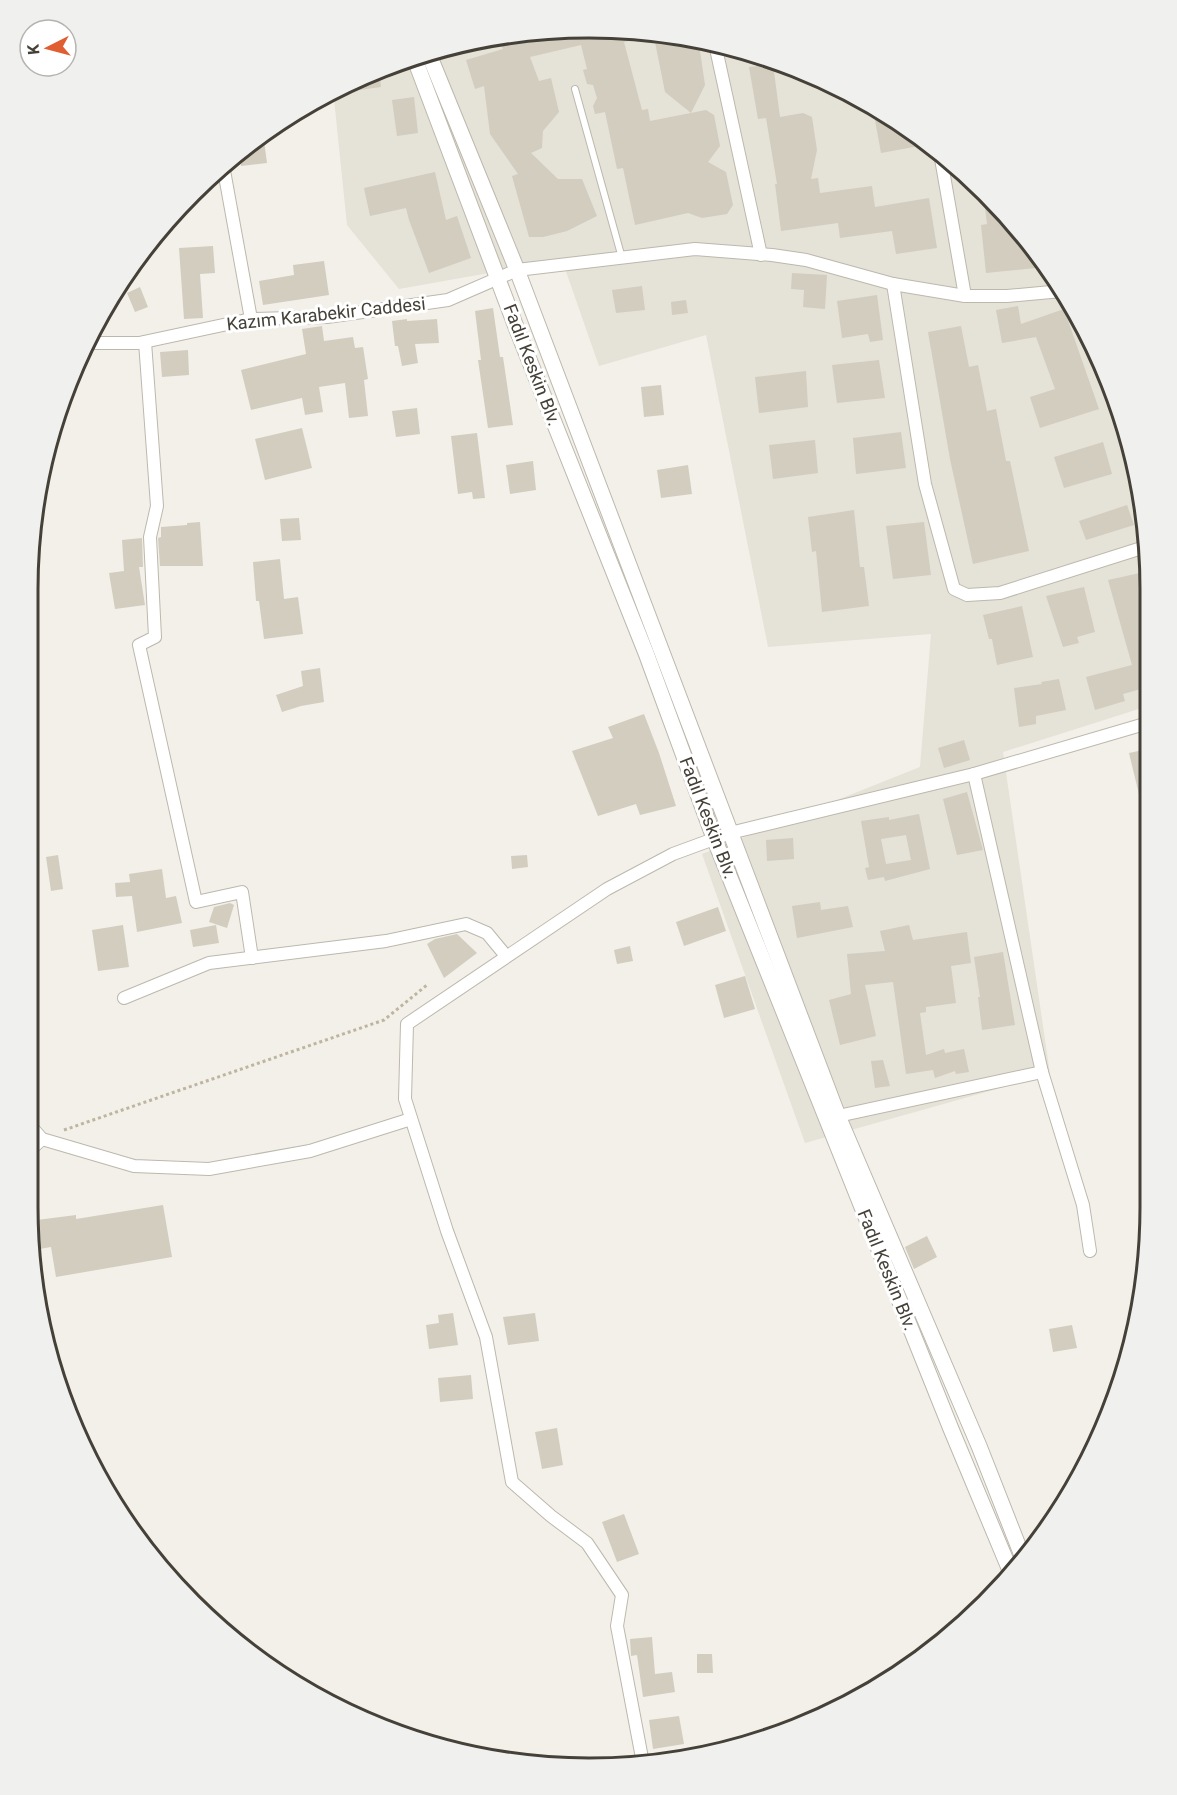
<svg xmlns="http://www.w3.org/2000/svg" width="1177" height="1795" viewBox="0 0 1177 1795" font-family="Roboto,sans-serif">
  <style>
    .residential { fill: #e5e2d7 }
    .building { fill: #d2cdbf; fill-rule: evenodd }
    .lines { fill: none; stroke-linecap: round; stroke-linejoin: round }
    .service-casing { stroke: #bdb8ac; stroke-width: 8 }
    .minor-casing { stroke: #bdb8ac; stroke-width: 14 }
    .tertiary-casing { stroke: #bdb8ac; stroke-width: 17 }
    .path { stroke: #bdb59f; stroke-width: 3; stroke-dasharray: 3 3; stroke-linecap: butt }
    .service { stroke: #fff; stroke-width: 6 }
    .minor { stroke: #fff; stroke-width: 12 }
    .tertiary { stroke: #fff; stroke-width: 15 }
    .labels { text-anchor: middle; stroke-width: 6; stroke-linejoin: round; paint-order: stroke }
    .street-label { font-size: 18px; fill: #454138; stroke: #fff }
    .rim { fill: none; stroke: #454138; stroke-width: 3 }
  </style>
  <rect width="100%" height="100%" fill="#f2f0e9"/>
  <path class="residential" d="M552 28 662 32 769 57 870 102 959 167 1034 247 1092 340 1131 443 1149 552 1148 706 1003 752 1050 1074 805 1143 702 854 920 767 931 634 768 647 706 335 599 366 562 260 399 289 347 225 333 89 340 85 444 46Z"/>
  <g class="building">
    <path d="M563 29 651 31 652 36 624 42 642 110 648 109 650 121 706 110 714 115 720 146 708 162 726 172 733 205 727 214 702 218 688 213 635 225 623 168 617 169 605 112 595 114 593 106 597 98 593 85 587 84 583 70 587 69 581 45 530 57 539 81 551 78 559 112 543 131 542 148 531 153 558 179H582L597 216 567 231 543 237H529L512 176 518 174 490 134 484 86 475 89 466 60 503 49 499 40 513 35 521 33 523 40Z"/>
    <path d="M653 32 671 34 700 51 705 85 691 113 665 92Z"/>
    <path d="M773 64 780 117 803 113 812 117 817 150 811 179 818 178 820 193 872 186 875 207 929 198 937 248 896 254 892 231 840 238 838 223 781 231 775 184H777L766 118 758 119 749 67Z"/>
    <path d="M379 70 381 87 331 94 330 91 340 85Z"/>
    <path d="M414 97 418 133 397 136 392 100Z"/>
    <path d="M890 117 917 137 919 146 881 153 875 120Z"/>
    <path d="M263 133 267 163 241 166 239 150Z"/>
    <path d="M435 172 446 220 457 216 471 258 429 273 409 220 406 208 370 216 364 188Z"/>
    <path d="M983 192 1034 247 1046 267 986 273 981 225 987 224Z"/>
    <path d="M213 246 215 273 200 274 203 318 184 319 179 248Z"/>
    <path d="M324 261 329 295 263 305 259 281 294 275 293 265Z"/>
    <path d="M792 273 827 275 825 309 803 307 804 290 791 289Z"/>
    <path d="M642 286 645 310 616 313 612 290Z"/>
    <path d="M140 287 148 307 135 312 127 293Z"/>
    <path d="M877 295 883 340 870 342 868 334 842 338 837 301Z"/>
    <path d="M686 300 688 313 672 315 671 302Z"/>
    <path d="M1018 306 1021 324 1064 309 1099 409 1040 428 1030 397 1055 389 1036 337 1002 343 996 310Z"/>
    <path d="M493 308 500 357H503L513 425 488 428 478 360H481L475 311Z"/>
    <path d="M407 319V321L437 319 439 343 415 344 418 363 402 366 398 346H395L392 321Z"/>
    <path d="M322 326 324 341 353 337 355 348 363 347 368 379 364 380 368 416 349 418 345 383 319 387 323 412 305 415 302 398 251 410 241 370 306 354 302 329Z"/>
    <path d="M961 326 969 367 978 365 987 411 996 409 1006 461H1010L1029 551 973 564 950 459 928 332Z"/>
    <path d="M188 350 189 375 162 377 160 352Z"/>
    <path d="M879 360 885 398 837 403 832 365Z"/>
    <path d="M806 371 808 407 759 413 755 377Z"/>
    <path d="M661 385 664 415 644 417 641 387Z"/>
    <path d="M417 408 420 434 396 437 392 411Z"/>
    <path d="M302 428 312 468 265 480 255 439Z"/>
    <path d="M901 432 906 468 856 474 853 438Z"/>
    <path d="M477 433 485 498 473 499 472 492 458 494 451 436Z"/>
    <path d="M815 440 818 473 773 479 769 445Z"/>
    <path d="M1103 442 1112 474 1064 488 1054 457Z"/>
    <path d="M533 461 536 490 510 494 506 465Z"/>
    <path d="M688 465 692 494 661 498 657 470Z"/>
    <path d="M1127 505 1134 525 1086 540 1079 521Z"/>
    <path d="M854 510 860 567H864L869 606 822 612 816 551 812 552 808 517Z"/>
    <path d="M299 518 301 540 282 541 280 519Z"/>
    <path d="M200 522 203 566H160L158 538 161 537V527L187 525V523Z"/>
    <path d="M924 522 931 575 893 579 886 526Z"/>
    <path d="M142 538 143 567H139L145 605 115 609 109 573 124 571 122 540Z"/>
    <path d="M280 559 284 599 298 597 303 634 264 639 259 601H256L253 562Z"/>
    <path d="M1149 571 1148 687 1123 694 1125 701 1095 710 1086 677 1132 665 1108 580Z"/>
    <path d="M1084 587 1095 632 1077 637 1079 643 1063 647 1046 596Z"/>
    <path d="M1022 606 1033 657 997 665 992 639H989L983 615Z"/>
    <path d="M320 668 324 702 301 706 282 712 276 695 303 686 301 671Z"/>
    <path d="M1059 679 1066 710 1036 716V724L1019 727 1014 688 1042 684 1041 682Z"/>
    <path d="M644 714 659 753 676 806 640 815 636 804 598 816 572 751 613 738 608 727Z"/>
    <path d="M964 740 970 760 944 768 938 748Z"/>
    <path d="M1148 749V810L1143 811 1129 753Z"/>
    <path d="M967 792 983 850 957 855 943 799Z"/>
    <path d="M919 814 930 869 885 881 884 877 868 880 865 868 869 867 861 821 889 817V820ZM906 835 911 860 886 864 881 839Z"/>
    <path d="M793 838 794 859 767 861 766 840Z"/>
    <path d="M58 855 63 889 51 891 46 857Z"/>
    <path d="M527 855 528 867 512 869 511 856Z"/>
    <path d="M162 869 166 898 176 896 182 923 137 932 132 896 116 897 115 883 130 882 129 874Z"/>
    <path d="M820 902 821 910 848 906 853 927 797 938 792 906Z"/>
    <path d="M230 903 234 905 227 928 209 922 214 907Z"/>
    <path d="M718 907 726 931 684 946 676 922Z"/>
    <path d="M123 925 129 967 98 971 92 930Z"/>
    <path d="M216 925 219 943 193 947 190 930Z"/>
    <path d="M909 925 913 940 967 932 971 963 951 966 956 1003 926 1007V1012L920 1013 926 1055 944 1049 945 1053 964 1049 969 1072 956 1074 955 1071 935 1078 933 1070 906 1074 893 982 865 985 876 1036 840 1045 829 1000 851 994 847 954 885 951 880 931Z"/>
    <path d="M457 934 477 953 444 978 427 944 435 939Z"/>
    <path d="M630 946 633 961 617 964 614 950Z"/>
    <path d="M1003 952 1015 1025 982 1030 978 997H980L974 957Z"/>
    <path d="M745 976 755 1009 724 1018 715 985Z"/>
    <path d="M883 1060 890 1086 875 1088 871 1061Z"/>
    <path d="M163 1205 172 1257 56 1277 51 1247 34 1250 29 1221 76 1215V1219Z"/>
    <path d="M927 1236 937 1257 914 1269 905 1247Z"/>
    <path d="M453 1313 458 1345 429 1349 426 1325 439 1323 438 1315Z"/>
    <path d="M535 1313 539 1341 508 1345 503 1317Z"/>
    <path d="M1072 1325 1077 1348 1053 1352 1049 1329Z"/>
    <path d="M471 1375 473 1399 440 1402 438 1378Z"/>
    <path d="M557 1428 563 1465 542 1469 535 1432Z"/>
    <path d="M624 1514 639 1554 617 1562 602 1522Z"/>
    <path d="M652 1637 655 1674 672 1672 675 1692 643 1697 637 1655 631 1656 630 1639Z"/>
    <path d="M697 1654H712L713 1673H697Z"/>
    <path d="M679 1716 684 1744 653 1749 649 1720Z"/>
  </g>
  <g class="lines">
    <defs>
      <path id="service" d="M575 89 622 258"/>
      <g id="minor">
        <path d="M715 44 761 255"/>
        <path d="M940 153 965 296"/>
        <path d="M223 165 251 319"/>
        <path d="M893 284 925 484 954 589 967 595 1000 593 1148 546"/>
        <path d="M145 342 157 506 150 537 155 637 139 645 196 902 242 892 252 958"/>
        <path d="M84 343H139L251 319 327 317 448 300 517 270 695 249 772 255 806 260 893 284 965 296H1007L1062 291"/>
        <path d="M1105 374 1111 393"/>
        <path d="M1112 393 1134 460"/>
        <path d="M974 774 1148 723"/>
        <path d="M124 998 209 963 386 941 466 924 487 933 506 956"/>
        <path d="M838 1116 1042 1072"/>
        <path d="M28 1123 42 1139 134 1166 209 1169 310 1151 411 1119"/>
        <path d="M27 1153 42 1139"/>
        <path d="M642 1758 617 1626 622 1595 587 1543 551 1516 512 1482 486 1337 447 1231 405 1099 407 1024 607 889 673 854 730 833 974 774 1042 1072 1083 1205 1090 1251"/>
      </g>
      <g id="tertiary">
        <path d="M428 52 517 270 838 1116 979 1446 1023 1558"/>
        <path d="M414 57 516 327 646 653 714 838 951 1429 1012 1575"/>
      </g>
    </defs>
    <use href="#service" class="service-casing"/>
    <use href="#minor" class="minor-casing"/>
    <use href="#tertiary" class="tertiary-casing"/>
    <path class="path" d="M64 1130 384 1020 427 985"/>
    <use href="#service" class="service"/>
    <use href="#minor" class="minor"/>
    <use href="#tertiary" class="tertiary"/>
  </g>
  <g class="labels">
    <g class="street-label">
      <text transform="translate(326 314) rotate(-6)" y="6">Kazım Karabekir Caddesi</text>
      <text transform="translate(532 365) rotate(69)" y="6">Fadıl Keskin Blv.</text>
      <text transform="translate(708 818) rotate(69)" y="6">Fadıl Keskin Blv.</text>
      <text transform="translate(887 1270) rotate(68)" y="6">Fadıl Keskin Blv.</text>
    </g>
  </g>
  <path d="M0 0H1177V1795H0ZM589 38H589A551 551 0 0 1 1140 589V1207A551 551 0 0 1 589 1758H589A551 551 0 0 1 38 1207V589A551 551 0 0 1 589 38Z" fill="#f0f0ef" fill-rule="evenodd"/>
  <path class="rim" d="M589 38H589A551 551 0 0 1 1140 589V1207A551 551 0 0 1 589 1758H589A551 551 0 0 1 38 1207V589A551 551 0 0 1 589 38Z"/>
  <g transform="translate(48 48) rotate(264)"><circle r="28" fill="#ffffff" stroke="#b5b3af" stroke-width="1.5"/>
  <path d="M0-4.5L10 22L0 15L-10 22Z" fill="#df5e32"/>
  <text y="-9" font-size="16" font-weight="bold" text-anchor="middle" fill="#454138">K</text>
  </g>
</svg>
